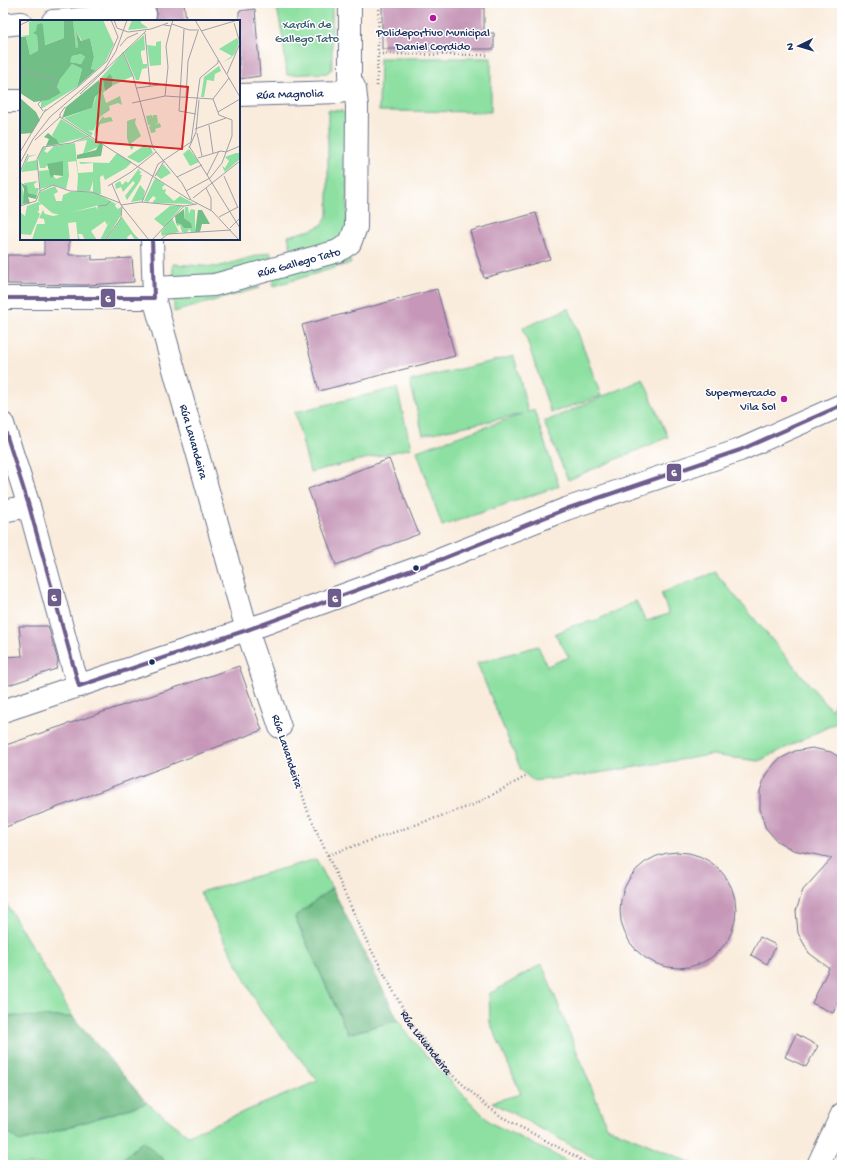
<svg xmlns="http://www.w3.org/2000/svg" width="845" height="1168" viewBox="0 0 845 1168" font-family="'Gochi Hand',sans-serif">
  <style>
    .green { fill: #8de0a1; stroke: #548880 }
    .forest { fill: #72be87; stroke: #467672 }
    .building { fill: #c697b8 }
    .lines { fill: none; stroke-linecap: round; stroke-linejoin: round }
    .minor-casing { stroke: #69718a; stroke-width: 24 }
    .path { stroke: #69718a; stroke-width: 2.5; stroke-dasharray: 1 3; stroke-linecap: butt }
    .minor { stroke: #fff; stroke-width: 22 }
    .bus-1-casing { stroke: #fff; stroke-width: 7 }
    .bus-1 { stroke: #6d5c8c; stroke-width: 4 }
    .poi-dot { fill: #b5179e; stroke: #fff; stroke-width: 1.5 }
    .bus-dot { fill: #1b2f5e; stroke: #fff; stroke-width: 1.5 }
    .labels { text-anchor: middle; stroke-width: 3; stroke-linejoin: round; paint-order: stroke }
    .park-label { font-size: 12px; fill: #385b6f; stroke: #fff }
    .poi-label { font-size: 12px; fill: #1b2f5e; stroke: #fff }
    .street-label { font-size: 12px; fill: #1b2f5e; stroke: #fff }
    .inset-road { fill: none; stroke: #a0a0aa; stroke-width: 1 }
    .view { fill: #d62828; fill-opacity: 0.15; stroke: #d62828; stroke-width: 2 }
    .inset-edge { fill: none; stroke: #1b2f5e; stroke-width: 2 }
    .line-badge { stroke: #fff; stroke-width: 1.5 }
    .badge-label { font-size: 11px; text-anchor: middle; font-weight: bold; fill: #fff }
  </style>
  <rect width="100%" height="100%" fill="#fff"/>
  <filter id="ink" filterUnits="userSpaceOnUse"><feTurbulence type="fractalNoise" baseFrequency=".025" numOctaves="2"/><feDisplacementMap in="SourceGraphic" scale="8" xChannelSelector="R" yChannelSelector="G"/><feConvolveMatrix kernelMatrix="1 2 1 2 8 2 1 2 1" color-interpolation-filters="sRGB"/></filter>
  <filter id="wash" filterUnits="userSpaceOnUse"><feTurbulence type="fractalNoise" baseFrequency=".012" numOctaves="4" result="noise"/><feDisplacementMap in="SourceGraphic" scale="16" xChannelSelector="R" yChannelSelector="G"/><feGaussianBlur stdDeviation="0.9" result="paint"/><feColorMatrix in="noise" values="0 0 0 0 0 0 0 0 0 0 0 0 0 0 0 0 0 1.4 0 .05"/><feComposite in="paint" operator="in"/></filter>
  <g filter="url(#wash)">
    <rect width="100%" height="100%" fill="#f9ecdc"/>
    <g class="green">
      <path d="M276 3H332V69L327 73 287 75 282 33Z"/>
      <path d="M380 58H491V112L379 111Z"/>
      <path d="M328 110 342 111 348 116 347 234 334 246 293 257 288 236 311 230 322 225 328 214Z"/>
      <path d="M270 252 273 263 226 275 173 280V264L217 267Z"/>
      <path d="M348 256 351 263 274 286 271 275Z"/>
      <path d="M260 287 259 288 174 312V295Z"/>
      <path d="M569 308 601 396 551 413 523 328Z"/>
      <path d="M514 356 528 412 534 410 559 486 442 526 417 451 523 414 423 435 410 381Z"/>
      <path d="M643 379 668 437 568 480 544 422Z"/>
      <path d="M397 388 411 448 310 472 295 412Z"/>
      <path d="M715 572 831 710 842 692V720L759 761 711 755 586 775 533 781 521 770 477 663 538 646 547 666 569 657 555 634 572 626 597 620 636 601 646 621 669 614 661 593Z"/>
      <path d="M316 859 332 888 295 918 348 1034 398 1020 410 1037 438 1069 491 1123 575 1165H169L143 1142 116 1165H3V1128L20 1142 147 1103 188 1135 318 1081 261 1011 200 892Z"/>
      <path d="M3 898 6 903 73 1017 3 1016Z"/>
      <path d="M542 964 607 1127 697 1165H607L492 1102 521 1094 490 1022 489 994Z"/>
    </g>
    <g class="forest">
      <path d="M332 888 398 1020 348 1034 295 917Z"/>
      <path d="M3 1016 73 1017 147 1103 20 1142 3 1128Z"/>
      <path d="M143 1141 169 1165H116Z"/>
    </g>
    <g id="blocks">
      <g class="building">
        <path d="M151 3H184L186 21H155L157 13 156 7Z"/>
        <path d="M382 3H484V33H494V49H382Z"/>
        <path d="M255 9 260 76 239 79V11Z"/>
        <path d="M536 213 550 259 484 278 470 231Z"/>
        <path d="M44 239H69V255H92V260L132 258 134 282 86 285 7 284V255H44Z"/>
        <path d="M437 289 455 356 319 391 302 325Z"/>
        <path d="M389 459 419 534 336 565 308 489Z"/>
        <path d="M19 626H48L58 661 56 669 3 687V657L22 656Z"/>
        <path d="M239 666 262 730 3 828V746Z"/>
        <path d="M812 748 831 752 842 759V994L833 1013 812 1003 829 968 809 953 798 933 796 911 803 890 832 858 793 850 777 841 765 827 760 809V791L766 774 778 760 795 751Z"/>
        <circle cx="678" cy="910" r="58"/>
        <path d="M760 937 776 945 767 964 751 955Z"/>
        <path d="M796 1034 818 1046 806 1067 785 1057Z"/>
      </g>
    </g>
  </g>
  <g filter="url(#ink)">
    <use href="#blocks" fill-opacity="0" stroke="#69718a" stroke-width="1"/>
    <g class="lines">
      <defs>
        <g id="minor">
          <path d="M53 21 145 14"/>
          <path d="M3 25 21 23"/>
          <path id="s2" d="M239 95 340 92 346 87 350 79V3"/>
          <path d="M3 101H21"/>
          <path id="s3" d="M152 239 154 298 247 630 280 727"/>
          <path id="s4" d="M154 288 214 285 338 251 350 243 356 227 357 106 355 89 350 79"/>
          <path d="M3 298H154"/>
          <path d="M3 424 29 506 73 668 79 686"/>
          <path d="M3 511 29 506"/>
          <path d="M3 711 264 624 442 559 566 509 740 450 842 405"/>
          <path d="M818 1165 842 1114"/>
        </g>
      </defs>
      <use href="#minor" class="minor-casing"/>
      <g class="path">
        <path d="M378 54 490 55"/>
        <path d="M377 86 379 3"/>
        <path id="s1" d="M287 746 308 812 366 940 410 1022 449 1072 487 1106 502 1117 591 1165"/>
        <path d="M328 855 473 805 527 776"/>
      </g>
      <use href="#minor" class="minor"/>
      <defs>
        <g id="bus-1">
          <path d="M3 298H154L152 239"/>
          <path d="M3 424 29 506 79 686 247 630 442 559 566 509 740 450 842 405"/>
        </g>
      </defs>
      <use href="#bus-1" class="bus-1-casing"/>
      <use href="#bus-1" class="bus-1"/>
    </g>
  </g>
  <g class="poi-dot">
    <circle cx="433" cy="18" r="4"/>
    <circle cx="784" cy="399" r="4"/>
  </g>
  <g class="bus-dot">
    <circle cx="416" cy="568" r="3.5"/>
    <circle cx="152" cy="662" r="3.5"/>
  </g>
  <g class="labels">
    <g class="park-label">
      <text x="307" y="28">Xardín de<tspan x="307" dy="14">Gallego Tato</tspan></text>
    </g>
    <g class="poi-label">
      <text x="433" y="36">Polideportivo Municipal<tspan x="433" dy="14">Daniel Cordido</tspan></text>
      <text x="776" y="396" text-anchor="end">Supermercado<tspan x="776" dy="14">Vila Sol</tspan></text>
    </g>
    <g class="street-label">
      <text dy="4" stroke="none"><textPath href="#s2" startOffset="51">Rúa Magnolia</textPath></text>
      <text dy="4" stroke="none"><textPath href="#s4" startOffset="148">Rúa Gallego Tato</textPath></text>
      <text dy="4" stroke="none"><textPath href="#s3" startOffset="208">Rúa Lavandeira</textPath></text>
      <text transform="translate(288 751) rotate(72)" y="4">Rúa Lavandeira</text>
      <text dy="4" stroke="none"><textPath href="#s1" startOffset="329">Rúa Lavandeira</textPath></text>
    </g>
  </g>
  <g transform="translate(20 20)">
    <rect width="220" height="220" fill="#f9ecdc"/>
    <path d="M15 0H44L45 14 44 18 24 25 23 5 17 15 18 32 10 35 6 17 0 16 9 15V2ZM53 0H83L92 20 94 24 85 42 76 50 71 49 74 37 70 18 62 21 56 11 58 27 56 28ZM112 0H121V3L128 8 108 10ZM124 15 125 30 121 31V35L123 44H127V48L122 49 119 60H116L104 32ZM217 18 219 22 215 33 211 38 203 42 212 36 199 29ZM141 21V45L130 46 127 25 136 26V22ZM103 33 113 56 92 66 93 59 83 61 85 71 83 73 86 83 100 76 102 85 98 83 89 86 90 90 81 96 73 111 68 110 73 113 71 116 44 98 72 88 81 62 79 60ZM61 34 65 37 61 44 50 42 52 36ZM52 44 62 49 57 67 21 89V81L41 73 37 67 40 58ZM199 46 201 51 195 54 194 61 187 60 184 77H181L184 57ZM132 95 133 98V95H137L138 103 134 105 140 103 141 107 135 109 136 112 131 113 129 106 131 105H128L126 96ZM83 96 84 98 91 97 93 101 80 104 74 117 75 108ZM116 98 115 103 121 116 110 124 114 127 111 130 107 118V101ZM41 99 68 116 39 124 32 115ZM69 117 80 123V126L63 134 67 120 56 122ZM55 123 58 153 73 152V143L61 144 59 142 89 143 97 133 112 142 106 148 85 160 83 155 80 157 81 174H78L96 184 95 186 98 189 101 187V195L86 220H80L90 200 87 205 85 201 71 211 77 220H65L62 214H58L60 220H58L56 202 48 203 50 220H12L17 204H25L24 199 19 198 23 190 25 194 33 196 76 187 78 191 77 187 80 185 40 195 32 193 18 181 20 172 35 166 38 172 34 174 36 181H42L43 175 50 172H73V161L70 171H57L58 156 56 141 48 142 49 156 46 169 34 165 20 169 19 151 28 150 36 159 43 156 28 144 25 148H20L18 138 23 127 27 128 24 131 27 133 34 126ZM125 125 127 128 130 125 133 133 119 143 107 137ZM169 129 179 142 170 146 163 134ZM216 133H220V139L205 152 202 146 205 148 209 141 205 137ZM18 134 9 137 7 142 17 140 18 150 1 152 8 136ZM143 144 151 153 141 159 136 155ZM120 147 119 151 122 152 119 154 122 155 120 161 107 180 105 176 115 163 113 161 103 172 101 167 96 169 95 164 100 161 102 165 106 161 108 163ZM0 157 4 176 3 184 0 186ZM135 158 145 165 142 167 143 170 146 169 145 173 154 181 160 176 175 184 132 183 136 178 133 176 128 182 124 181ZM18 161 14 164 15 168H19L17 175 8 173 4 163ZM120 165 125 171 123 180 111 182ZM18 182 22 184 19 185V191H17L20 194 11 215 0 214V192L5 196 7 186ZM150 186H162L144 207 134 199ZM165 187H168L169 194 171 189 175 190V212L171 213 170 209 166 213 162 212 160 205 157 206 156 203H171L164 198ZM102 197 114 214 120 220H115L111 214 107 217 108 220H87ZM152 198 159 212 142 216 141 212Z" fill="#8de0a1"/>
    <path d="M44 0H53L56 28 58 27 56 11 61 21 70 18 74 37 71 49 76 50 57 67 62 49 52 44 40 59 37 67 41 73 28 80 14 82 0 73V17H6L10 35 18 31 17 15 13 13 16 11 17 5 21 3 23 5 25 25 44 18ZM61 34 65 37 61 44 50 42 52 36ZM90 54 93 59 92 66 85 71 83 61ZM79 60 82 70 75 77 72 88 42 98 46 87ZM0 78 16 92 20 100 12 113 0 114ZM28 113 37 120 39 124 26 126 29 119 24 117ZM80 123 83 125 81 136 57 139V135L76 130ZM43 141V156L34 155 31 158 27 144ZM1 163 7 166 8 173 17 175 16 179 8 177 10 183 3 184 4 169ZM164 189V198L171 203 172 208H164L161 204 156 203 155 196ZM178 190H182L190 204H182L180 212H175Z" fill="#72be87" fill-rule="evenodd"/>
    <path class="inset-road" d="M94 0 97 8 108 12 131 9 148 3M175 0 220 77M152 4 169 10H179M0 5 11 0M144 5 151 6 153 0M164 9 159 91 176 94M181 11 218 0M125 13 130 66M100 26 107 18 118 13M103 32 113 56 133 128 162 163 171 180 192 191 219 220M0 51 35 60 32 70 18 84 23 91M207 54 220 23 214 3M117 68 146 64M60 74 126 11M145 76 148 47 146 26 151 6M166 77 168 41 178 11M193 79 209 58M112 83 145 76 193 79M26 89 24 92 58 67 87 41 98 17 91 0M198 92 220 79M40 97 170 180M189 105 193 133M175 109 206 98M177 113 182 136M15 120 40 97V94L45 87M169 126 220 208M169 128 176 112 179 80M0 132 24 92M178 138 201 131 206 132 220 126M0 143 13 119 30 97 84 50 96 31 107 0M0 152 8 134M187 155 199 131M135 156 144 141M204 156 218 188M157 157 182 145M92 164 101 185 129 220M88 166 111 152 136 132M186 168 191 178V190M20 171 17 139 23 127 51 123 69 116M166 171 190 158 202 143 212 116V100L199 95 193 79M173 178 220 141M122 182 138 144 171 122 180 58 198 43V40M101 185 121 182 164 186 177 184M0 186 16 181 20 171 33 165 50 171 72 172 100 183M78 186 87 185 90 181M199 197 218 187M210 208 220 198M86 220 101 198 102 186M132 220 164 186M140 220 148 214 211 210"/>
    <path class="view" d="M81 59 168 67 162 129 76 122Z"/>
    <rect width="220" height="220" class="inset-edge"/>
  </g>
  <g class="line-badge">
    <rect x="100" y="288" width="16" height="20" rx="4" fill="#6d5c8c"/>
    <rect x="666" y="463" width="16" height="19" rx="4" fill="#6d5c8c"/>
    <rect x="47" y="588" width="15" height="19" rx="4" fill="#6d5c8c"/>
    <rect x="327" y="588" width="15" height="20" rx="4" fill="#6d5c8c"/>
  </g>
  <g class="badge-label">
    <text x="108" y="302">6</text>
    <text x="674" y="476">6</text>
    <text x="54" y="601">6</text>
    <text x="335" y="602">6</text>
  </g>
  <rect width="845" height="1168" fill="none" stroke="#fff" stroke-width="16"/>
  <g transform="translate(799 46) rotate(265)" stroke="#ffffff" stroke-width="3" paint-order="stroke">
  <path d="M0-3L7 15L0 10L-7 15Z" fill="#1b2f5e"/>
  <text y="-6" font-size="11" font-weight="bold" text-anchor="middle" fill="#1b2f5e">N</text>
  </g>
</svg>
